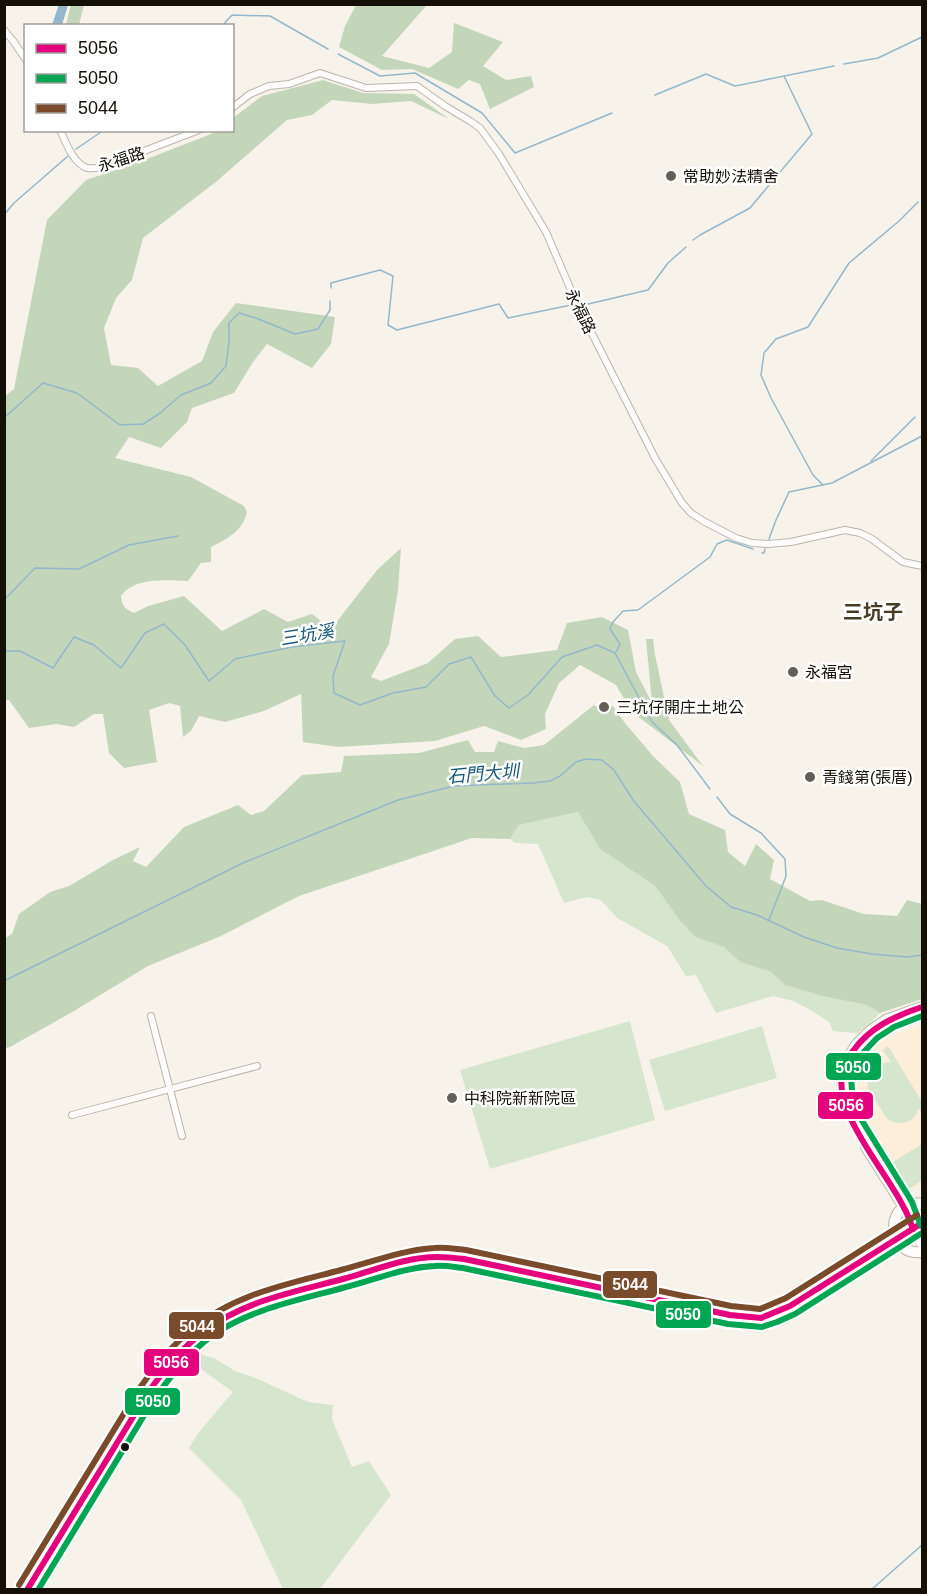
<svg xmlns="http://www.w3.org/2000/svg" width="927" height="1594" viewBox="0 0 927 1594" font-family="Helvetica,'Noto Sans TC',sans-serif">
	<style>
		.built { fill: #fceed8 }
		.green { fill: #d6e5cd }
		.forest { fill: #c4d6ba }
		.water { fill: #94b7cb }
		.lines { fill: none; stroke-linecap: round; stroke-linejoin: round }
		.stream { stroke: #94b7cb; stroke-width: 1.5 }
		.street-casing { stroke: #bab5ac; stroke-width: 8 }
		.secondary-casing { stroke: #bab5ac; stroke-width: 10 }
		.primary-casing { stroke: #bab5ac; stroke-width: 12 }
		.street { stroke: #fefdfc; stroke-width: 6 }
		.secondary { stroke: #fefdfc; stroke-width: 9 }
		.primary { stroke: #fefdfc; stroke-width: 10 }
		.bus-1-casing { stroke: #fff; stroke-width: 10 }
		.bus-2-casing { stroke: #fff; stroke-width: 10 }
		.bus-3-casing { stroke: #fff; stroke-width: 10 }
		.bus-1 { stroke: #e5007d; stroke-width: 6 }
		.bus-2 { stroke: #00a651; stroke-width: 6 }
		.bus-3 { stroke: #7a4b2a; stroke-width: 6 }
		.poi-dot { fill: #645f56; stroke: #fff; stroke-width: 2 }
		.bus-dot { fill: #151007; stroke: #fff; stroke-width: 2 }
		.labels { text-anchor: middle; stroke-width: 5; stroke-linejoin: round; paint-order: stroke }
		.street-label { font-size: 16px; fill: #151007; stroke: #fff }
		.poi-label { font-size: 16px; fill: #151007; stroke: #fff; text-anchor: start }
		.water-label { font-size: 18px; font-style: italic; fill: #195879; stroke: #fff }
		.quarter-label { font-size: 20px; font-weight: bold; fill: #483b26; stroke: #fff }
		.line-badge { stroke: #fff; stroke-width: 2 }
		.badge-label { font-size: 16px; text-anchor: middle; font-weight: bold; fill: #fff }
	</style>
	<rect width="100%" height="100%" fill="#f8f3ea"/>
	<polygon class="built" points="922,1024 922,1184 908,1194 859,1116 854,1099 852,1074 871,1044"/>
	<g class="green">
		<polygon points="578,812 600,849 655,886 680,921 695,937 724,947 740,962 771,972 786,985 822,996 867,1005 880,1013 867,1026 857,1033 833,1031 829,1022 807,1008 793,1001 773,996 716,1013 696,975 686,976 667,946 617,918 601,900 587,897 564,903 538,844 515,843 510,839 519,825"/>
		<polygon points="630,1021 655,1120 490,1169 460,1070"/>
		<polygon points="762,1026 777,1078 665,1111 649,1060"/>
		<path d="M 888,1046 L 922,1102 L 922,1114 L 919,1108 C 915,1121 901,1128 888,1119 C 884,1116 881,1108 877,1103 C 874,1098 870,1093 868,1087 C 865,1071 877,1062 891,1062 L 883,1050 Z"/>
		<polygon points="922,1144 922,1180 909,1189 893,1162"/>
		<polygon points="197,1350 203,1355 214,1358 235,1371 258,1379 308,1402 333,1405 332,1419 352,1467 369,1461 391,1495 320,1589 283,1589 241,1500 189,1448 199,1432 233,1392 187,1359"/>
	</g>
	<g class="forest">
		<polygon points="71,4 84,5 79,25 66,25"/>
		<polygon points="356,5 427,5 382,56 429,68 452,52 454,23 503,42 483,66 506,80 531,76 534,87 490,109 480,84 469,80 458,89 412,69 382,70 339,47 345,26"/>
		<path d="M 323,80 L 363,93 L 414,94 L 449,119 L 411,101 L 372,104 L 332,100 L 312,115 L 287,120 L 217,181 L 143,238 L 132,280 L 116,298 L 104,328 L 111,365 L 138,368 L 158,386 L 202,361 L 213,332 L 236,303 L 335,317 L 331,344 L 312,368 L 267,344 L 253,362 L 234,393 L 192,408 L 187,422 L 161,448 L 129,437 L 115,458 L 191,477 L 244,506 L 247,512 C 243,531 227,539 211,547 L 211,562 L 201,563 L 188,581 C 167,580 134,577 121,596 C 122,606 125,609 134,613 L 148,606 L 184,596 L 222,631 L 264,609 L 288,622 L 312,614 L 331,629 L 377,570 L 401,548 L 398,590 L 389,644 L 371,677 L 381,681 L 428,663 L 455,639 L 478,636 L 501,657 L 557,650 L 567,623 L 602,617 L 628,630 L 636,672 L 652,703 L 646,639 L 653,639 L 655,655 L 669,720 L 703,766 L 632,712 L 616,685 L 580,665 L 559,683 L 545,714 L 546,729 L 521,740 L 484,726 L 435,741 L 338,747 L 303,742 L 301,694 L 264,711 L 225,722 L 199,716 L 191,731 L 183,737 L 180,706 L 169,703 L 149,710 L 157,762 L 124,768 L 109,753 L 103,714 L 94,714 L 74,727 L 56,724 L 29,728 L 9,700 L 5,700 L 5,396 L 14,389 L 47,220 L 86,180 L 139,162 L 211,134 L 216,131 L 232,130 L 233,118 L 262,96 Z"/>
		<polygon points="594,705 602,711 613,706 625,723 653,756 680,782 689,814 725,830 728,852 745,866 756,844 774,860 770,879 810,901 822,900 864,914 897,916 907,900 922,904 922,999 880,1013 867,1005 822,996 785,985 771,972 740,962 724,947 695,937 680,921 655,886 600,849 578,812 519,825 510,839 472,838 299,896 221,936 148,966 74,1011 10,1047 5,1048 5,938 12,934 19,914 50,892 69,886 113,860 140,847 133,861 146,867 184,827 238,805 251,815 264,811 302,775 341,772 344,756 419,753 468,740 475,752 494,752 498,741 524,748 544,745"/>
	</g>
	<polygon class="water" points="59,4 68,5 62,25 52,25"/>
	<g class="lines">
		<g class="stream">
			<polyline points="222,26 232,15 270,16 328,49"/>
			<polyline points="338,54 380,76 415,73 482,113 515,153 612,113"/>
			<polyline points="844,64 878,58 922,37"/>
			<polyline points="655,95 706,74 735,86 834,66"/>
			<polyline points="76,149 104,130"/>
			<polyline points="4,215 14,203 68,156"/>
			<polyline points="693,240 700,235 750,208 812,134 784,76"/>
			<polyline points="331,288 331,283 380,270 393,276 388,325 397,330 499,304 508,318 571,305"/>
			<polyline points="580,301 584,305 648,290 668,263 686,247"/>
			<polyline points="4,418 43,383 77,393 120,425 143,424 159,414 181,395 211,383 226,366 229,342 229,323 239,313 256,318 295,334 318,329 330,310 330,301"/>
			<polyline points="871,461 915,417"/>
			<polyline points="823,485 813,475 771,398 761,375 764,353 776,339 808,327 849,263 899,221 918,202"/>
			<polyline points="769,539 776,520 789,492 832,483 922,436"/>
			<polyline points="762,553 764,553 765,549"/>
			<polyline points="4,600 35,568 79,569 129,545 178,536"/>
			<polyline points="4,651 20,651 53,668 74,637 94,645 121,668 145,633 164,624 185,645 209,681 235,659 292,647 345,641 333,676 334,693 360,705 393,693 426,687 449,664 471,657 495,696 509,708 528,695 562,657 597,645 615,653 652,722 677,745 710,789"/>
			<polyline points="616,652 620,644 610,629 613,622 623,611 638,610 710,557 717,544 727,540 753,549"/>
			<polyline points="717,797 730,814 761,833 785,859 786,876 769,920"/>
			<polyline points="4,981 243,863 398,800 454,786 533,783 550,781 560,776 576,762 586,759 602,760 614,770 633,800 706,886 731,907 757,915 804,937 837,948 872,954 907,957 922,955"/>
			<polyline points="871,1590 922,1545"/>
		</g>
		<defs>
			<g id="street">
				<polyline points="4,30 14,42 26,60"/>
				<polyline points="232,108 250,94 269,86 289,84 320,73 366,88 417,86 445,106 470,121 480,128 499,154 546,232 577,304 655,458 682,503 691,513 705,522 736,538 752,543 768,544 791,542 845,530 860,533 872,539 903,562 922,566"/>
				<path d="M 60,130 C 66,143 73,163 87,168 C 92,169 97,168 102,167 L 199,130"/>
				<polyline points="151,1016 182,1136"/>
				<polyline points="72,1115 257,1066"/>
			</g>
			<polyline id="secondary" points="913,1229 922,1245"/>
			<g id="primary">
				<polyline points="842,1083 842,1068 856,1045 870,1031 886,1020 922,1007"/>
				<polyline points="866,1147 904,1207 913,1229"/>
				<path d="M 922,1204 C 887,1196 882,1256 922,1252"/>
				<path d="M 27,1590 L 147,1394 C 167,1366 187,1340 217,1322 C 255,1298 300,1290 343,1279 C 372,1271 402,1260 432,1257 C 442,1256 454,1258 464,1259 L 730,1315 L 761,1318 L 773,1314 L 790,1306 L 835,1279 L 920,1224 L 908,1199 L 856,1118 L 848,1101 L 847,1074 L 872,1038 L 891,1027 L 922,1015"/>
			</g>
		</defs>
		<use href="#street" class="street-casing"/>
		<use href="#secondary" class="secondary-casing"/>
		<use href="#primary" class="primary-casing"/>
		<use href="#street" class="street"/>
		<use href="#secondary" class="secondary"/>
		<use href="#primary" class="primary"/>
		<defs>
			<g id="bus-1">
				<path d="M 913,1229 C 910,1222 908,1214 904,1208 C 885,1169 834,1115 842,1071 C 843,1063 849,1057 853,1051 C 870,1027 895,1016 922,1007"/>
				<path d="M 27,1590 L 147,1394 C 164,1370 182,1347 206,1330 C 246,1300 295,1292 343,1279 C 373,1271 405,1257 437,1257 C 446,1257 455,1258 464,1259 L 730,1315 L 761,1318 L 790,1306 L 922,1223"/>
			</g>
			<g id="bus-2">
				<polyline points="921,1226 912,1202 856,1111 852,1091 851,1076 852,1069 863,1053 877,1038 894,1027 922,1016"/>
				<path d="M 38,1590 L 154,1399 C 171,1376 189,1352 213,1335 C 253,1308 300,1300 346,1287 C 375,1280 405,1267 435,1266 C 444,1265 454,1267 463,1268 L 728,1324 L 762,1327 L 777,1322 L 795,1314 L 922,1233"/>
			</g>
			<path id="bus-3" d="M 19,1585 L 139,1389 C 154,1368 170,1347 190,1331 C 233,1294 288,1284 341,1270 C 372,1262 402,1250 434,1248 C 445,1247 455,1249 466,1250 L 731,1306 L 760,1309 L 786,1298 L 917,1215"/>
		</defs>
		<use href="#bus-1" class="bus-1-casing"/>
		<use href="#bus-2" class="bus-2-casing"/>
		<use href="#bus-3" class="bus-3-casing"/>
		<use href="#bus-1" class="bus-1"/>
		<use href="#bus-2" class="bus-2"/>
		<use href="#bus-3" class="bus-3"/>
	</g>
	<g class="poi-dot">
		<circle cx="671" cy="176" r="6"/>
		<circle cx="793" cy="672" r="6"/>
		<circle cx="604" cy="707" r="6"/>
		<circle cx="810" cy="777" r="6"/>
		<circle cx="452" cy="1098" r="6"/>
	</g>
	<circle class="bus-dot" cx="125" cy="1447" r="5"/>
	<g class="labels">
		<g class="street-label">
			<text transform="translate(121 159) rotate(-18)" y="6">永福路</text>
			<text transform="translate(581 311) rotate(64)" y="6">永福路</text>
		</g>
		<g class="poi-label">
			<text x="683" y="182">常助妙法精舍</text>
			<text x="805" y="678">永福宮</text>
			<text x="616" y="713">三坑仔開庄土地公</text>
			<text x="822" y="783">青錢第(張厝)</text>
			<text x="464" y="1104">中科院新新院區</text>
		</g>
		<g class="water-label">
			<text transform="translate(307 635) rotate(-9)" y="6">三坑溪</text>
			<text transform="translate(483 774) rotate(-5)" y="6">石門大圳</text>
		</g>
		<g class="quarter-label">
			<text x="873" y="619">三坑子</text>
		</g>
	</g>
	<g class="line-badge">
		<rect x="825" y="1052" width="57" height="29" rx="6" fill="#00a651"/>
		<rect x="817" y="1091" width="57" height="29" rx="6" fill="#e5007d"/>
		<rect x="602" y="1270" width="56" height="29" rx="6" fill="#7a4b2a"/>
		<rect x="655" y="1300" width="57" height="29" rx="6" fill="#00a651"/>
		<rect x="168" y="1311" width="57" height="29" rx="6" fill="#7a4b2a"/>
		<rect x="143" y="1348" width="57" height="29" rx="6" fill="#e5007d"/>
		<rect x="124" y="1387" width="57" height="29" rx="6" fill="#00a651"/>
	</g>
	<g class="badge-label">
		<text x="853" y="1073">5050</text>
		<text x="846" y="1111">5056</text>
		<text x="630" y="1290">5044</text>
		<text x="683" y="1320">5050</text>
		<text x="197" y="1332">5044</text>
		<text x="171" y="1368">5056</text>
		<text x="153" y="1407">5050</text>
	</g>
	<rect width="927" height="1594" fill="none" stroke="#151007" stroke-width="12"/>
	<rect x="24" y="24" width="210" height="108" fill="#ffffff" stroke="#a19f9c" stroke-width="1.5"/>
	<rect x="36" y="44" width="30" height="9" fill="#e5007d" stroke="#a19f9c" stroke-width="1.5"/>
	<text x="78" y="54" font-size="18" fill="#151007">5056</text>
	<rect x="36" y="74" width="30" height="9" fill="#00a651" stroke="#a19f9c" stroke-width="1.5"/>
	<text x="78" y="84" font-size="18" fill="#151007">5050</text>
	<rect x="36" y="104" width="30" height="9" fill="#7a4b2a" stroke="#a19f9c" stroke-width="1.5"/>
	<text x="78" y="114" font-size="18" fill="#151007">5044</text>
</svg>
